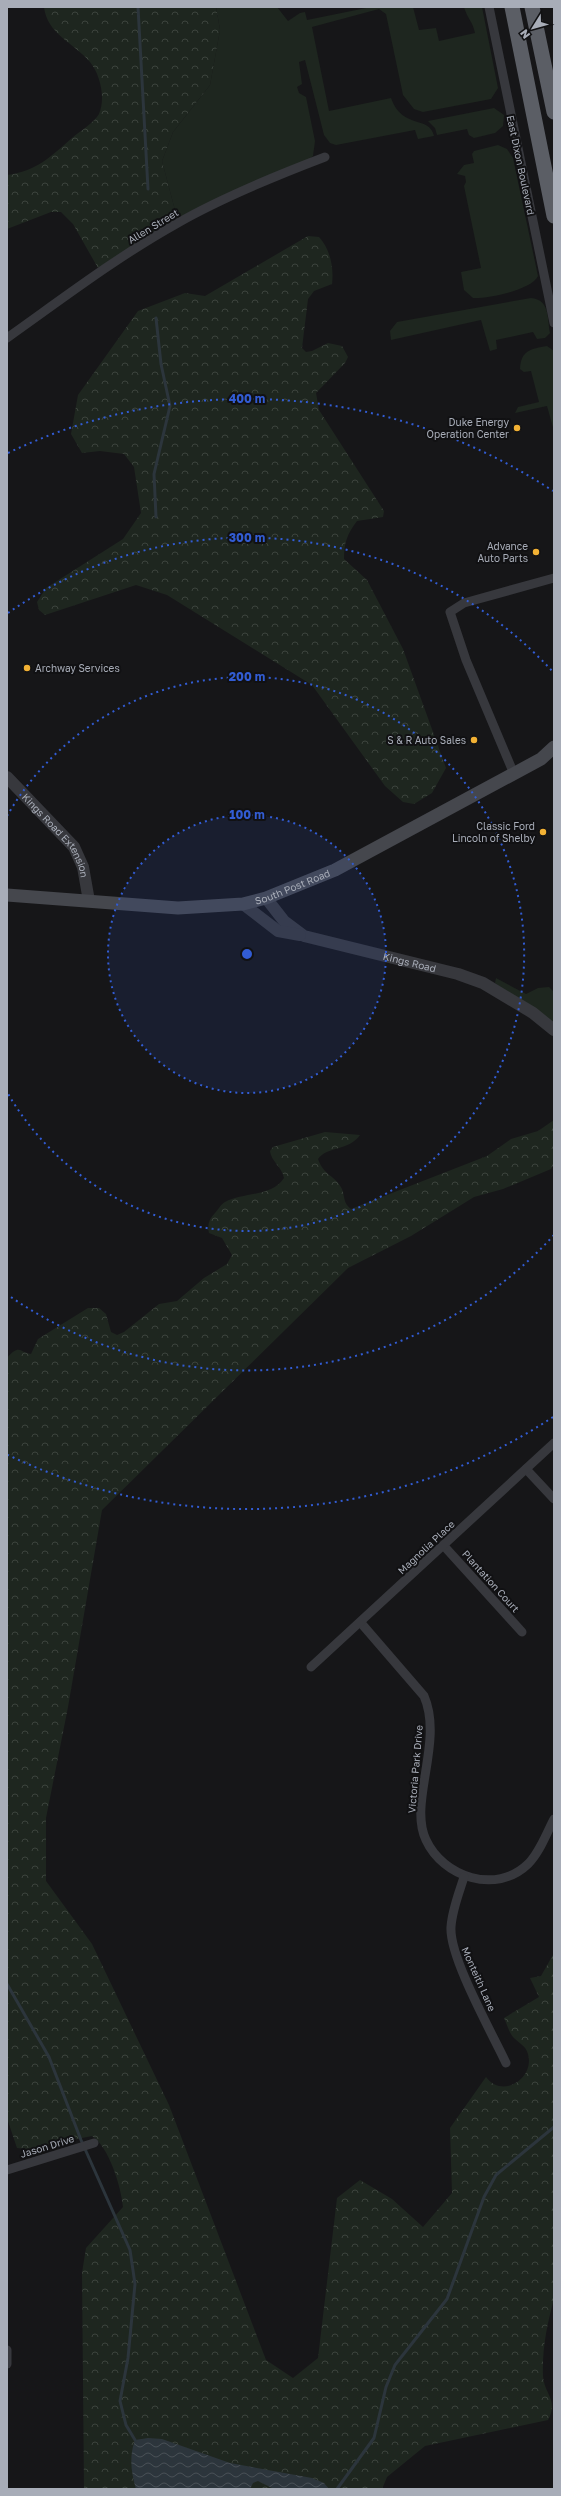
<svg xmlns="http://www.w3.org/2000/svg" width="561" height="2496" viewBox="0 0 561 2496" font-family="'Golos Text',sans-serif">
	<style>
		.green { fill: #1e261f }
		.forest { fill: url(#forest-crowns) }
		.water { fill: url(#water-waves) }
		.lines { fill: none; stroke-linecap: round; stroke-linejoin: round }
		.stream { stroke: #2c353c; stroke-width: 3 }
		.minor { stroke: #37383d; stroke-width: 9 }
		.tertiary { stroke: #37383d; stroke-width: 12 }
		.secondary { stroke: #45474d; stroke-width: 13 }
		.trunk { stroke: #5b5e65; stroke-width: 15 }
		.ring { fill: none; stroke: #325cd3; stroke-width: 2; stroke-dasharray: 2 4 }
		.poi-dot { fill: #f2b134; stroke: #111113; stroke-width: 1.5 }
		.labels { text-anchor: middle; stroke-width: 4; stroke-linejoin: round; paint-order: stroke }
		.street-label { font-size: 10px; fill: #a8adb8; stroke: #111113 }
		.poi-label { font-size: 10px; fill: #a8adb8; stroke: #111113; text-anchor: end }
		.centre { fill: #325cd3; stroke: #111113; stroke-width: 2 }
		.ring-label { font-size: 12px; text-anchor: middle; font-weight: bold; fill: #325cd3; stroke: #111113; stroke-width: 4; stroke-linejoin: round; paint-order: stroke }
	</style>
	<defs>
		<pattern id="forest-crowns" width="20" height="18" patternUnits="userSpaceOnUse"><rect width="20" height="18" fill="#1e261f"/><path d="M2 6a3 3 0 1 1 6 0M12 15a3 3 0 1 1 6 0" fill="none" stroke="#3c433d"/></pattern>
		<pattern id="water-waves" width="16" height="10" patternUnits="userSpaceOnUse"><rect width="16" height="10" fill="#2c353c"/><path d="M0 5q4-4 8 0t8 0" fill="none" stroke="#485056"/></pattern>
	</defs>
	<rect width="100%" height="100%" fill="#161618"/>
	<g class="green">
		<path d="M 216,7 L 277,7 L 288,21 L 300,13 L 305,12 L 307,20 L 371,7 L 413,7 L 419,30 L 436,28 L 439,41 L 475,33 C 473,22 467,18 464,7 L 482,7 L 498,88 L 491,99 L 423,112 L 414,109 L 403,95 L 386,14 L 379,9 L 312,27 L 329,111 L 391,98 C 402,130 430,115 434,136 L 418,139 L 415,130 L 336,145 L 330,143 L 324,135 L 305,60 L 299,62 L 302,84 L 297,87 L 299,93 L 306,97 L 315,141 L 313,156 L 307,161 L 177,218 L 162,161 L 173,132 L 210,85 L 220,30 Z"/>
		<polygon points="494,108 504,115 503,126 495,133 474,138 469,135 467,129 437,135 435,128 428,121"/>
		<path d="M 498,145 L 507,149 L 513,158 L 538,276 C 532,290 487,299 473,298 L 464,290 L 461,272 L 481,268 L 464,186 L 466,182 L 465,176 L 457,174 L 464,165 L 474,163 L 472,154 L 474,151 Z"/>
		<path d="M 531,298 C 550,300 547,317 550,333 L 545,338 L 537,339 L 533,332 L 496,340 L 497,349 L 490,351 L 481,320 L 391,340 L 390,331 L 397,322 Z"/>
		<path d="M 547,346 L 554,351 L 554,431 L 547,406 L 515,413 L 518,407 L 539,402 L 531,371 L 524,372 L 520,369 C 521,350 531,349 547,346 Z"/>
		<polygon points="496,978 526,994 538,988 549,987 554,992 554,1025 495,983"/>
	</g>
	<g class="forest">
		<path d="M 44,7 L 216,7 L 220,30 L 210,85 L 173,132 L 162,161 L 177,218 L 98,268 L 73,224 L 61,212 L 51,212 L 7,229 L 7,175 C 37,171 50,157 72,138 C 79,132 95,122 99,114 C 106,98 100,74 90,62 C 74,43 47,34 44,7 Z"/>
		<path d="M 308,236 L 319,237 C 330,249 334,267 332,284 L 314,291 L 308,299 L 302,348 L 306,352 L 312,351 L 328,343 L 342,346 L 348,357 L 345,363 L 316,393 L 319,410 L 384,511 L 383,517 L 357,521 C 347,534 344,543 344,559 L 367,580 L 403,649 L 446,768 L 432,793 L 414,804 L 403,802 L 385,786 L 312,685 L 167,595 L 136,585 L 45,615 L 39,610 L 37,602 L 46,588 L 123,539 L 141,513 L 134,467 L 124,454 L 100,451 L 82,453 L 71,434 L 78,395 L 138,311 L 185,293 L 205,296 Z"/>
		<path d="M 554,1120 L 554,1164 L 551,1169 L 503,1189 L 474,1197 L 411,1236 L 348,1268 L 102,1510 L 68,1707 L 46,1818 L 46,1881 L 92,1944 L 169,2105 L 266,2360 L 293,2378 L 318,2358 L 337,2198 L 360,2180 L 392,2199 L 423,2227 L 452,2193 L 450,2128 L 486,2077 C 502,2099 535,2079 528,2054 C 526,2046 519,2043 514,2038 C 509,2033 507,2024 504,2018 L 539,1997 L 530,1978 L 541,1976 L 554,1953 L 554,2299 C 547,2324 542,2349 543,2376 C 544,2394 559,2400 548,2420 L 425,2446 L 387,2477 L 382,2489 L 84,2489 L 82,2273 L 86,2248 L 123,2207 C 121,2186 109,2147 92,2136 L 27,2149 L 17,2148 L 7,2118 L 7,1358 C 20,1343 20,1353 31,1354 L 38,1339 L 88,1308 L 99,1308 L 106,1314 L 111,1332 L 117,1335 L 124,1332 L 159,1304 L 177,1301 L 204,1278 L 227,1264 L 232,1255 L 222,1238 L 209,1233 C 207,1225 209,1219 215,1213 C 218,1210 221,1204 225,1202 C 243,1192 272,1197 284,1178 C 282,1167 271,1161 270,1151 L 273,1147 L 325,1132 L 360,1135 C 349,1151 327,1146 318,1159 C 323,1175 336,1176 342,1189 C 345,1197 343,1203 351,1209 L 487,1156 L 511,1139 L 538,1131 Z"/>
	</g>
	<path class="water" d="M 148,2438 L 162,2439 L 230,2463 L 312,2478 L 324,2483 L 329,2489 L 274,2489 L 258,2481 L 253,2483 L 250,2489 L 136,2489 C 131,2472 129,2456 135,2440 Z"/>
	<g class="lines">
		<g class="stream">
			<polyline points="138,7 148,189"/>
			<polyline points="156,318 161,364 170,406 154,474 156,517"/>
			<polyline points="7,1984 49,2057 81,2140 130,2250 135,2284 128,2358 120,2401 126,2425 135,2440"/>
			<polyline points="337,2489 374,2438 386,2387 395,2365 447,2299 484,2197 496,2175 554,2127"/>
		</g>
		<g class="minor">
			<polyline points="489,7 554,323"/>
			<path d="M 7,338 C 62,299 117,257 176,224 C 223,197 275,176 325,157"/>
			<polyline points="514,774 466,660 450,612 464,603 554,578"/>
			<polyline points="526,1469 554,1499"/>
			<polyline points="444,1546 522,1632"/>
			<path d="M 361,1623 L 424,1696 C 444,1742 408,1803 426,1840 C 443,1877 496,1895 528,1864 C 540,1852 546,1834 554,1819"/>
			<polyline points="311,1667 554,1443"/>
			<path d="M 464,1877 C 459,1893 452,1910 451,1927 C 449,1957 492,2033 506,2063"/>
			<polyline points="7,2170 94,2143"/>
			<polyline points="7,2350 7,2364"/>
		</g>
		<g class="tertiary">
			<path id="s1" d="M 7,777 L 74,847 L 83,867 L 89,901"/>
			<path id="s2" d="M 266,898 L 284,921 L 304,936 L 458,974 L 483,983 L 533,1013 L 554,1030"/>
			<polyline points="243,904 278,931 300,935"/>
		</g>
		<path class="secondary" id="s3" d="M 7,895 L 178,908 L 243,904 L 266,898 L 335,870 L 541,759 L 554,747"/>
		<g class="trunk">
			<polyline points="512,7 554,216"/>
			<polyline points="532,7 554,112"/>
		</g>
	</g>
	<circle cx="247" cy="954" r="139" fill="#325cd3" fill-opacity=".12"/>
	<g class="ring">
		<circle cx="247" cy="954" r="139"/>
		<path d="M7 816A277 277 0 1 1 7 1092"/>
		<path d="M554 1235A416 416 0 0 1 8 1295M8 613A416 416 0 0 1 554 673"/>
		<path d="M553 1417A555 555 0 0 1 8 1455M8 453A555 555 0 0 1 553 491"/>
	</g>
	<g class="poi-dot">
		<circle cx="517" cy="428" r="4"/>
		<circle cx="536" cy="552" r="4"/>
		<circle cx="27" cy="668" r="4"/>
		<circle cx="474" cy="740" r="4"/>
		<circle cx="543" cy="832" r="4"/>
	</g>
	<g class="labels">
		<g class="street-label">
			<text transform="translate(521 165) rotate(78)" y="4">East Dixon Boulevard</text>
			<text transform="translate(153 226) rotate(-31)" y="4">Allen Street</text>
			<text dy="4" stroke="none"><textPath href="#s1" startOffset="77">Kings Road Extension</textPath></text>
			<text dy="4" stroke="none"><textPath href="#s3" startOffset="289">South Post Road</textPath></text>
			<text dy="4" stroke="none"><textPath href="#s2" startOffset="163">Kings Road</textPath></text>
			<text transform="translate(426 1547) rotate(-43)" y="4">Magnolia Place</text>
			<text transform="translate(491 1581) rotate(48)" y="4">Plantation Court</text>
			<text transform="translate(415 1769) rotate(-85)" y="4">Victoria Park Drive</text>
			<text transform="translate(479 1979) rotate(66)" y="4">Monteith Lane</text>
			<text transform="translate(47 2146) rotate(-17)" y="4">Jason Drive</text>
		</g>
		<g class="poi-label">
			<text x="509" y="426">Duke Energy<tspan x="509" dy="12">Operation Center</tspan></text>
			<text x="528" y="550">Advance<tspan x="528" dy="12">Auto Parts</tspan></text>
			<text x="35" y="672" text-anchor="start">Archway Services</text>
			<text x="466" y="744">S &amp; R Auto Sales</text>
			<text x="535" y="830">Classic Ford<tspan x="535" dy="12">Lincoln of Shelby</tspan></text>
		</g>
	</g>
	<circle cx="247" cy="954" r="6" class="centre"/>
	<g class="ring-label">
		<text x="247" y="403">400 m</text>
		<text x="247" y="542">300 m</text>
		<text x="247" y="681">200 m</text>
		<text x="247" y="819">100 m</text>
	</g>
	<rect width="561" height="2496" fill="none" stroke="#a8adb8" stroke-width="16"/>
	<g transform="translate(533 28) rotate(233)" stroke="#111113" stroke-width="3" paint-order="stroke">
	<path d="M0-3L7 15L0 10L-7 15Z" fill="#a8adb8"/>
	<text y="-6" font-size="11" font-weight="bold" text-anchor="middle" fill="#a8adb8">N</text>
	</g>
</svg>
